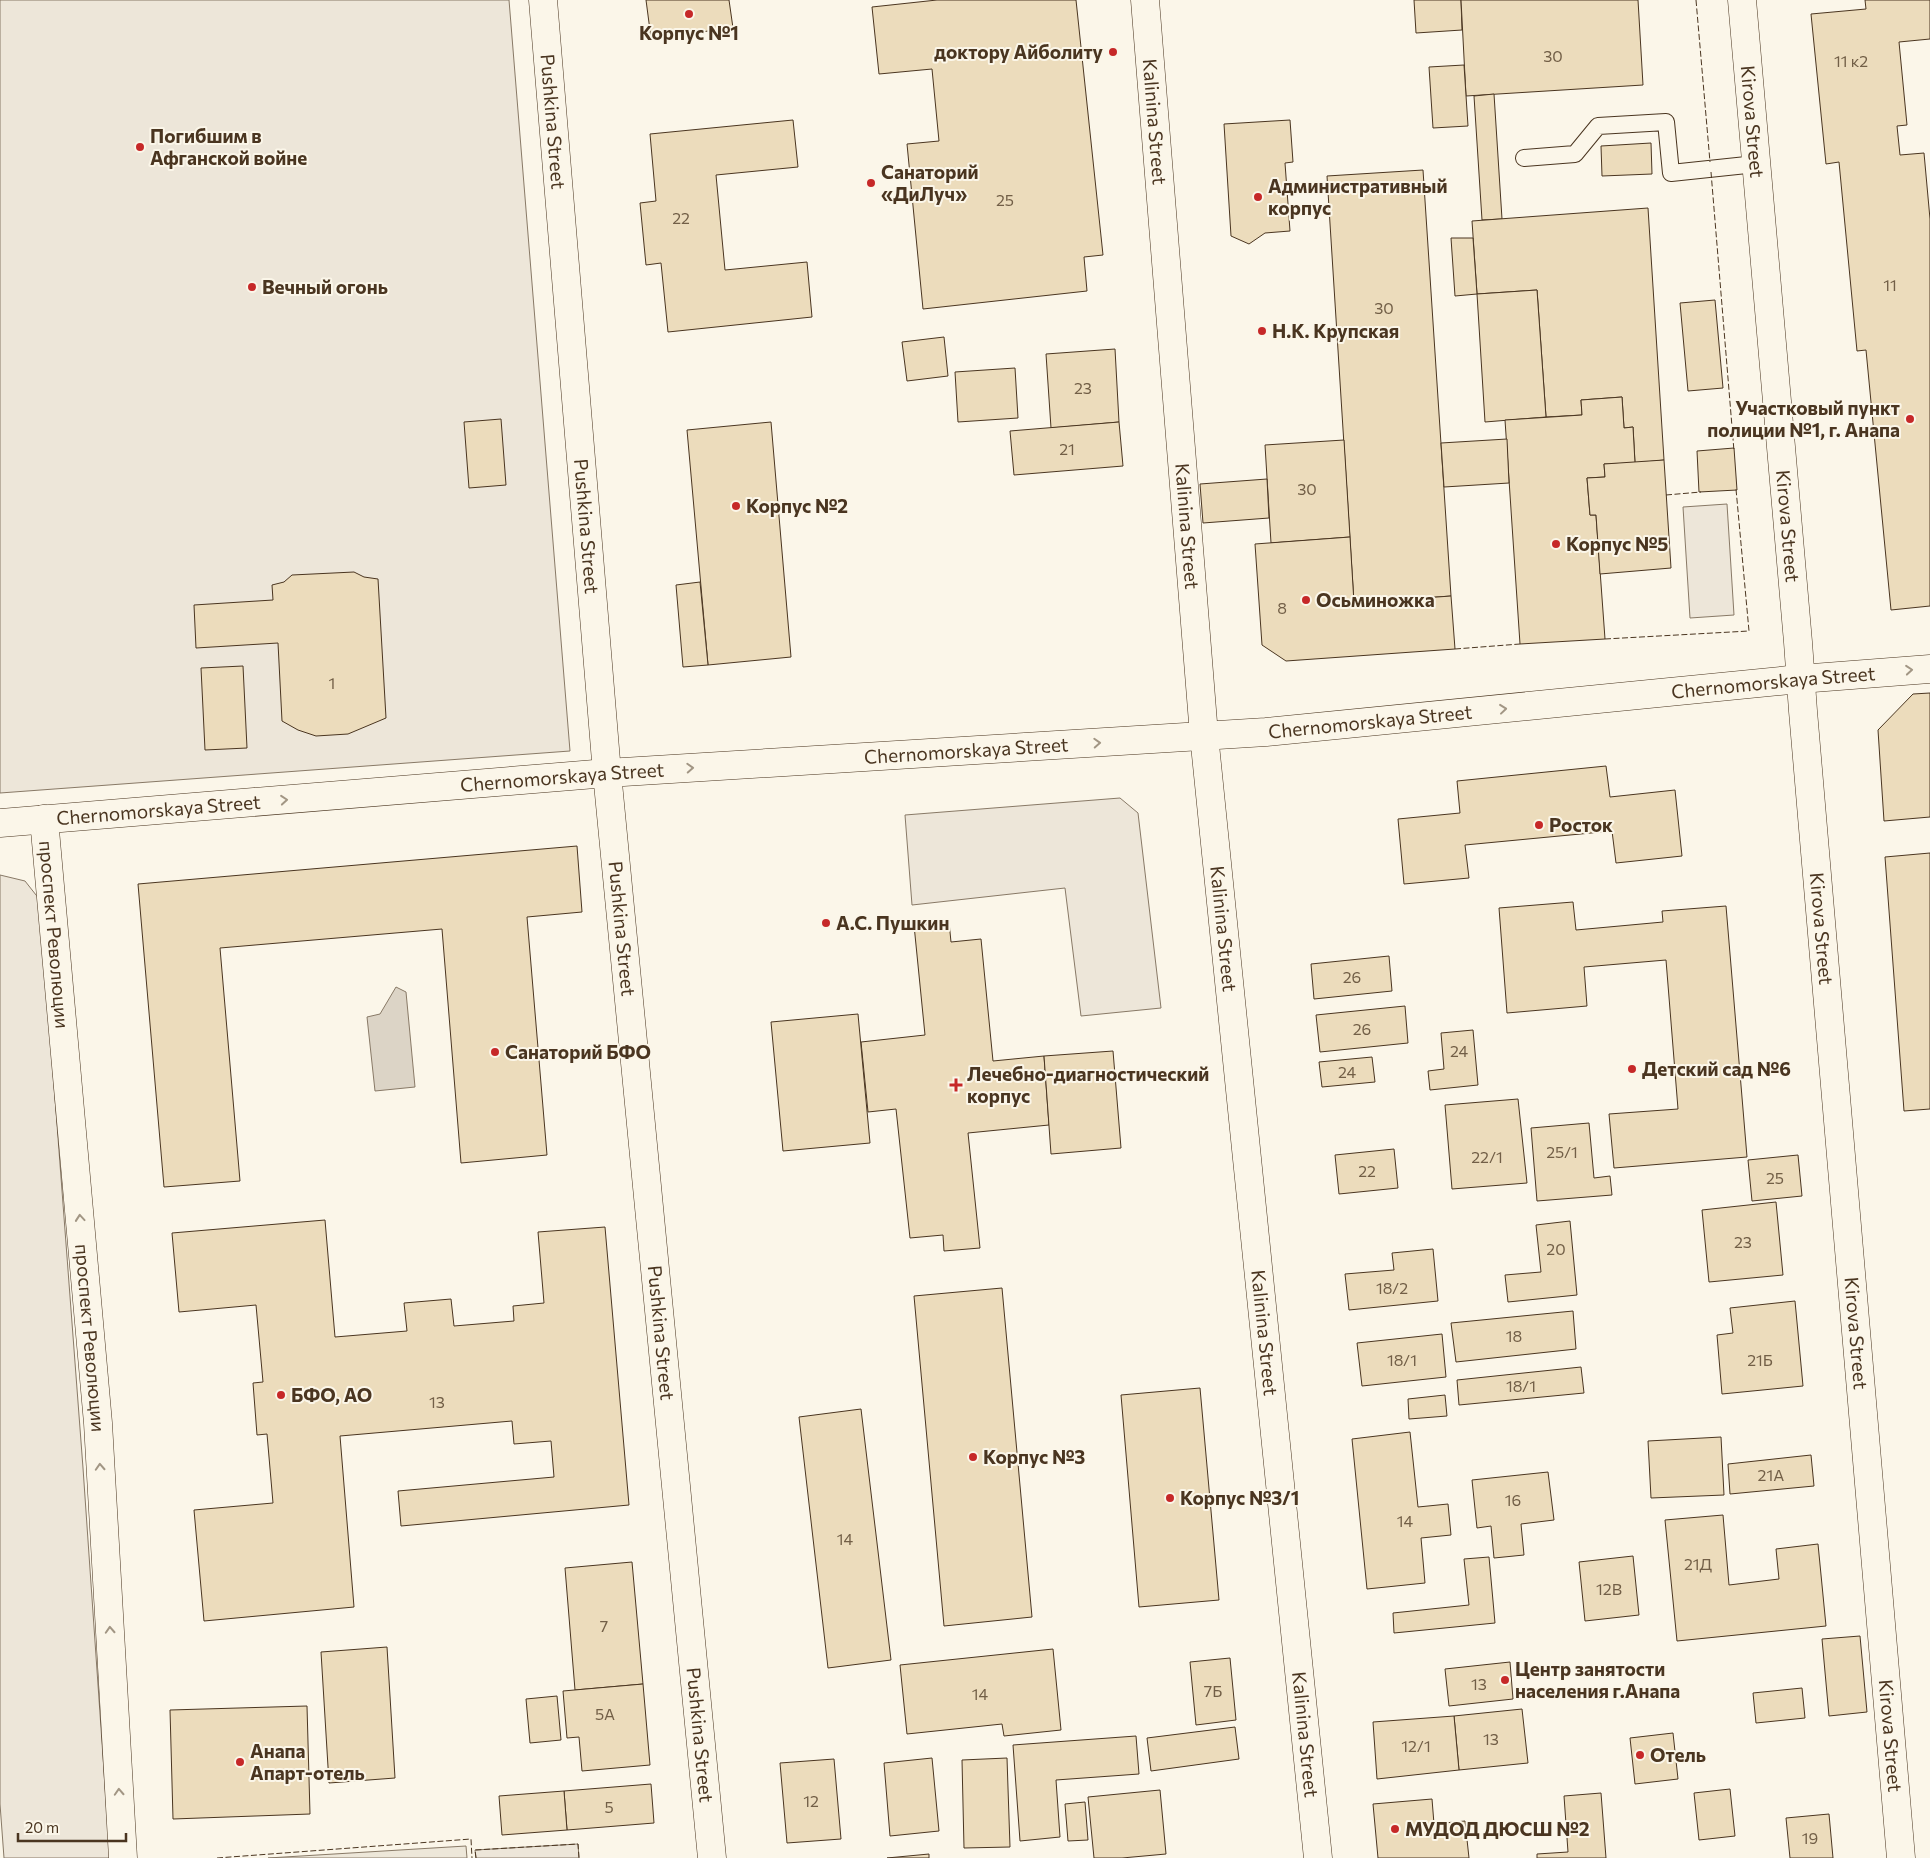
<svg xmlns="http://www.w3.org/2000/svg" width="1930" height="1858" viewBox="0 0 1930 1858" font-family="Commissioner,sans-serif">
	<style>
		.green { fill: #ede6d9; stroke: #887966 }
		.parking { fill: #ede7d9; stroke: #887966 }
		.water { fill: #dcd4c6; stroke: #887966 }
		.building { fill: #ecdcbc; stroke: #4a3520 }
		.lines { fill: none; stroke-linecap: round; stroke-linejoin: round }
		.service-casing { stroke: #4a3520; stroke-width: 18 }
		.minor-casing { stroke: #4a3520; stroke-width: 29 }
		.tertiary-casing { stroke: #4a3520; stroke-width: 29 }
		.service { stroke: #fbf6e9; stroke-width: 16 }
		.minor { stroke: #fbf6e9; stroke-width: 28 }
		.tertiary { stroke: #fbf6e9; stroke-width: 28 }
		.fence { stroke: #4a3520; stroke-width: 1; stroke-dasharray: 6 2.5; stroke-linecap: butt }
		.oneway { stroke: #a29684 }
		.poi-dot { fill: #c62828; stroke: #fbf6e9; stroke-width: 2 }
		.labels { text-anchor: middle; stroke-width: 4; stroke-linejoin: round; paint-order: stroke }
		.number-label { font-size: 16px; fill: #725f47 }
		.poi-label { font-size: 19px; font-weight: bold; fill: #4a3520; stroke: #fbf6e9; text-anchor: start }
		.street-label { font-size: 19px; fill: #4a3520; stroke: #fbf6e9 }
	</style>
	<rect width="100%" height="100%" fill="#fbf6e9"/>
	<g class="green">
		<polygon points="0,0 509,0 570,751 0,793"/>
		<polygon points="1727,504 1734,615 1690,618 1683,507"/>
		<polygon points="1120,798 1138,813 1161,1008 1081,1016 1065,888 912,905 905,815"/>
		<polygon points="0,875 25,881 40,900 83,1468 110,1858 4,1858 0,1804"/>
		<polygon points="578,1844 579,1858 476,1858 475,1850"/>
	</g>
	<polygon class="parking" points="466,1846 467,1858 268,1858"/>
	<polygon class="water" points="396,987 406,992 415,1087 375,1091 367,1017 380,1014"/>
	<g class="building">
		<polygon points="646,0 729,0 733,28 651,38"/>
		<polygon points="937,0 1076,0 1103,255 1084,257 1087,291 923,309 907,144 939,141 932,69 879,74 872,7"/>
		<polygon points="1414,0 1461,0 1462,30 1416,33"/>
		<polygon points="1461,0 1638,0 1643,85 1466,96"/>
		<polygon points="1865,0 1930,0 1930,39 1899,42 1907,125 1897,126 1900,155 1924,153 1930,219 1930,606 1891,610 1866,350 1857,351 1839,162 1826,164 1811,14 1866,9"/>
		<polygon points="1464,65 1468,126 1433,128 1429,67"/>
		<polygon points="1494,94 1502,219 1482,220 1474,96"/>
		<polygon points="793,120 798,167 716,175 725,270 807,262 812,317 668,332 661,263 646,265 640,203 656,201 650,134"/>
		<polygon points="1290,120 1293,162 1285,163 1290,231 1265,233 1249,244 1231,236 1224,124"/>
		<polygon points="1651,143 1652,174 1602,176 1601,146"/>
		<polygon points="1423,170 1451,596 1354,603 1327,176"/>
		<polygon points="1648,208 1664,460 1635,463 1633,427 1624,428 1622,397 1581,400 1582,415 1546,417 1537,290 1477,294 1472,221"/>
		<polygon points="1451,238 1473,238 1477,294 1455,296"/>
		<polygon points="1537,290 1546,417 1485,422 1477,294"/>
		<polygon points="1715,300 1723,388 1688,391 1680,303"/>
		<polygon points="944,337 948,376 907,381 902,342"/>
		<polygon points="1115,349 1119,422 1051,428 1046,354"/>
		<polygon points="1015,368 1018,418 958,422 955,372"/>
		<polygon points="1622,397 1624,428 1633,427 1635,463 1604,464 1605,477 1587,478 1590,515 1596,515 1605,639 1520,644 1505,420 1582,415 1581,400"/>
		<polygon points="501,419 506,485 469,488 464,422"/>
		<polygon points="771,422 791,657 708,665 687,430"/>
		<polygon points="1119,422 1123,466 1014,475 1010,431"/>
		<polygon points="1507,439 1509,483 1444,487 1441,443"/>
		<polygon points="1344,440 1350,537 1271,543 1265,445"/>
		<polygon points="1734,448 1737,490 1699,492 1697,451"/>
		<polygon points="1664,460 1671,568 1600,574 1596,515 1590,515 1587,478 1605,477 1604,464"/>
		<polygon points="1267,479 1269,518 1203,523 1200,484"/>
		<polygon points="1350,537 1354,603 1451,596 1455,649 1286,661 1262,645 1255,544"/>
		<polygon points="354,572 364,577 378,579 386,718 348,734 316,736 298,730 282,721 278,643 196,648 194,605 273,600 272,585 284,582 292,575"/>
		<polygon points="700,582 708,665 683,667 676,585"/>
		<polygon points="243,666 247,748 205,750 201,668"/>
		<polygon points="1930,693 1930,817 1884,821 1878,730 1913,694"/>
		<polygon points="1606,766 1610,797 1675,790 1682,856 1616,863 1612,831 1465,845 1469,878 1404,884 1398,819 1460,813 1457,781"/>
		<polygon points="577,846 582,912 527,917 547,1155 461,1163 442,929 220,948 240,1181 164,1187 138,884"/>
		<polygon points="1930,853 1930,1109 1904,1111 1885,857"/>
		<polygon points="1573,902 1576,930 1663,922 1662,911 1726,906 1747,1157 1614,1168 1609,1114 1678,1109 1666,960 1584,967 1587,1006 1507,1013 1499,908"/>
		<polygon points="949,922 951,942 981,939 993,1061 1044,1056 1049,1125 968,1133 980,1248 944,1251 943,1235 910,1238 896,1109 868,1112 861,1042 925,1035 914,925"/>
		<polygon points="1389,956 1392,991 1314,999 1311,964"/>
		<polygon points="1405,1006 1408,1043 1320,1052 1316,1015"/>
		<polygon points="858,1014 870,1143 783,1151 771,1022"/>
		<polygon points="1473,1030 1478,1085 1430,1090 1428,1071 1444,1069 1441,1033"/>
		<polygon points="1113,1051 1121,1148 1051,1154 1044,1056"/>
		<polygon points="1372,1057 1375,1082 1322,1087 1319,1062"/>
		<polygon points="1518,1099 1527,1183 1452,1189 1445,1105"/>
		<polygon points="1589,1123 1594,1178 1610,1176 1612,1195 1537,1201 1531,1128"/>
		<polygon points="1394,1149 1398,1188 1339,1194 1335,1155"/>
		<polygon points="1798,1155 1802,1196 1752,1201 1748,1160"/>
		<polygon points="1776,1202 1783,1275 1709,1282 1702,1210"/>
		<polygon points="325,1220 335,1337 407,1331 404,1303 451,1299 454,1326 514,1321 513,1306 544,1303 538,1232 605,1227 629,1505 401,1526 398,1491 554,1477 551,1441 514,1444 512,1421 340,1436 354,1607 204,1621 194,1510 273,1503 267,1434 257,1435 253,1383 263,1382 256,1305 179,1312 172,1233"/>
		<polygon points="1570,1221 1577,1295 1508,1302 1505,1275 1541,1272 1536,1225"/>
		<polygon points="1433,1249 1438,1301 1349,1310 1345,1274 1394,1270 1392,1253"/>
		<polygon points="1002,1288 1032,1617 944,1626 914,1296"/>
		<polygon points="1795,1301 1803,1386 1722,1394 1717,1335 1733,1333 1730,1308"/>
		<polygon points="1573,1311 1576,1349 1456,1362 1451,1323"/>
		<polygon points="1442,1334 1446,1377 1362,1386 1357,1343"/>
		<polygon points="1581,1367 1584,1393 1459,1405 1457,1380"/>
		<polygon points="1200,1388 1219,1600 1139,1607 1121,1395"/>
		<polygon points="1445,1395 1447,1416 1409,1419 1408,1399"/>
		<polygon points="861,1409 891,1660 828,1668 799,1417"/>
		<polygon points="1410,1432 1418,1507 1448,1504 1451,1535 1421,1538 1425,1583 1367,1589 1352,1439"/>
		<polygon points="1721,1437 1724,1495 1651,1498 1648,1441"/>
		<polygon points="1811,1455 1814,1486 1730,1494 1728,1464"/>
		<polygon points="1548,1472 1554,1520 1521,1524 1524,1555 1494,1558 1491,1526 1477,1528 1472,1480"/>
		<polygon points="1723,1515 1729,1585 1779,1579 1776,1549 1818,1544 1826,1626 1677,1641 1665,1520"/>
		<polygon points="1633,1556 1639,1615 1585,1621 1579,1562"/>
		<polygon points="1489,1557 1495,1623 1394,1633 1393,1613 1469,1605 1464,1559"/>
		<polygon points="632,1562 643,1684 575,1690 565,1568"/>
		<polygon points="1860,1636 1867,1712 1829,1716 1822,1639"/>
		<polygon points="387,1647 395,1778 329,1783 321,1652"/>
		<polygon points="1053,1649 1061,1730 1004,1736 1002,1724 907,1734 900,1665"/>
		<polygon points="1230,1658 1236,1720 1196,1725 1190,1662"/>
		<polygon points="1510,1662 1513,1699 1449,1706 1445,1669"/>
		<polygon points="643,1684 650,1765 582,1771 579,1737 567,1738 563,1691"/>
		<polygon points="1802,1688 1805,1718 1756,1723 1753,1693"/>
		<polygon points="557,1696 561,1740 530,1743 526,1699"/>
		<polygon points="307,1706 310,1814 173,1819 170,1710"/>
		<polygon points="1522,1709 1528,1763 1459,1770 1454,1716"/>
		<polygon points="1454,1716 1459,1770 1377,1779 1373,1722"/>
		<polygon points="1235,1727 1239,1759 1151,1771 1147,1738"/>
		<polygon points="1673,1733 1678,1779 1635,1784 1630,1738"/>
		<polygon points="1136,1736 1139,1774 1056,1780 1060,1837 1020,1841 1013,1745"/>
		<polygon points="932,1758 939,1831 890,1836 884,1763"/>
		<polygon points="1007,1758 1010,1847 964,1848 962,1760"/>
		<polygon points="834,1759 841,1839 787,1843 780,1763"/>
		<polygon points="651,1784 654,1823 567,1830 564,1791"/>
		<polygon points="1730,1789 1735,1836 1699,1840 1694,1793"/>
		<polygon points="1160,1790 1166,1854 1122,1858 1094,1858 1088,1797"/>
		<polygon points="564,1791 567,1830 502,1835 499,1796"/>
		<polygon points="1601,1793 1606,1858 1537,1858 1537,1854 1568,1852 1564,1796"/>
		<polygon points="1432,1799 1434,1824 1465,1821 1469,1858 1378,1858 1373,1804"/>
		<polygon points="1085,1802 1088,1840 1068,1841 1065,1804"/>
		<polygon points="1829,1814 1833,1858 1790,1858 1786,1818"/>
		<polygon points="929,1854 929,1858 887,1858"/>
	</g>
	<g class="lines">
		<defs>
			<polyline id="service" points="1524,158 1575,154 1598,126 1666,122 1671,173 1756,164"/>
			<g id="minor">
				<path id="s1" d="M 543,0 L 607,773 L 712,1858"/>
				<path id="s2" d="M 1145,0 L 1204,735 L 1318,1858"/>
				<path id="s3" d="M 1742,0 L 1798,642 L 1803,711 L 1901,1858"/>
			</g>
			<g id="tertiary">
				<path id="s4" d="M 44,819 L 98,1423 L 123,1858"/>
				<path id="s5" d="M 0,823 L 607,773 L 1266,732 L 1800,679 L 1930,669"/>
			</g>
		</defs>
		<use href="#service" class="service-casing"/>
		<use href="#minor" class="minor-casing"/>
		<use href="#tertiary" class="tertiary-casing"/>
		<use href="#service" class="service"/>
		<use href="#minor" class="minor"/>
		<use href="#tertiary" class="tertiary"/>
		<g class="fence">
			<polyline points="1696,0 1710,162"/>
			<polyline points="1711,172 1734,451"/>
			<polyline points="1666,495 1701,492"/>
			<polyline points="1605,639 1749,631 1736,489"/>
			<polyline points="1455,649 1520,644"/>
			<polyline points="217,1858 471,1839 472,1858"/>
			<polyline points="476,1858 475,1850 578,1844 579,1858"/>
		</g>
	</g>
	<defs><path id="oneway-chevron" d="M-2-3.5L2.5 0L-2 3.5" fill="none" stroke-width="1.6" stroke-linecap="round" stroke-linejoin="round" transform="scale(1.25)"/></defs>
	<g class="oneway">
		<use href="#oneway-chevron" transform="translate(1909 670) rotate(-5)"/>
		<use href="#oneway-chevron" transform="translate(1503 709) rotate(-6)"/>
		<use href="#oneway-chevron" transform="translate(1097 743) rotate(-3)"/>
		<use href="#oneway-chevron" transform="translate(690 768) rotate(-3)"/>
		<use href="#oneway-chevron" transform="translate(284 800) rotate(-5)"/>
		<use href="#oneway-chevron" transform="translate(80 1218) rotate(-95)"/>
		<use href="#oneway-chevron" transform="translate(100 1467) rotate(-93)"/>
		<use href="#oneway-chevron" transform="translate(110 1630) rotate(-93)"/>
		<use href="#oneway-chevron" transform="translate(119 1792) rotate(-93)"/>
	</g>
	<g class="poi-dot">
		<circle cx="689" cy="14" r="5"/>
		<circle cx="1113" cy="52" r="5"/>
		<circle cx="140" cy="147" r="5"/>
		<circle cx="871" cy="183" r="5"/>
		<circle cx="1258" cy="197" r="5"/>
		<circle cx="252" cy="287" r="5"/>
		<circle cx="1262" cy="331" r="5"/>
		<circle cx="1910" cy="419" r="5"/>
		<circle cx="736" cy="506" r="5"/>
		<circle cx="1556" cy="544" r="5"/>
		<circle cx="1306" cy="600" r="5"/>
		<circle cx="1539" cy="825" r="5"/>
		<circle cx="826" cy="923" r="5"/>
		<circle cx="495" cy="1052" r="5"/>
		<circle cx="1632" cy="1069" r="5"/>
		<path d="M953.5 1077.5h5v5h5v5h-5v5h-5v-5h-5v-5h5z"/>
		<circle cx="281" cy="1395" r="5"/>
		<circle cx="973" cy="1457" r="5"/>
		<circle cx="1170" cy="1498" r="5"/>
		<circle cx="1505" cy="1680" r="5"/>
		<circle cx="1640" cy="1755" r="5"/>
		<circle cx="240" cy="1762" r="5"/>
		<circle cx="1395" cy="1829" r="5"/>
	</g>
	<g class="labels">
		<g class="number-label">
			<text x="1553" y="62">30</text>
			<text x="1851" y="67">11 к2</text>
			<text x="1005" y="206">25</text>
			<text x="681" y="224">22</text>
			<text x="1890" y="291">11</text>
			<text x="1384" y="314">30</text>
			<text x="1083" y="394">23</text>
			<text x="1067" y="455">21</text>
			<text x="1307" y="495">30</text>
			<text x="1282" y="614">8</text>
			<text x="332" y="689">1</text>
			<text x="1352" y="983">26</text>
			<text x="1362" y="1035">26</text>
			<text x="1459" y="1057">24</text>
			<text x="1347" y="1078">24</text>
			<text x="1562" y="1158">25/1</text>
			<text x="1487" y="1163">22/1</text>
			<text x="1367" y="1177">22</text>
			<text x="1775" y="1184">25</text>
			<text x="1743" y="1248">23</text>
			<text x="1556" y="1255">20</text>
			<text x="1392" y="1294">18/2</text>
			<text x="1514" y="1342">18</text>
			<text x="1402" y="1366">18/1</text>
			<text x="1760" y="1366">21Б</text>
			<text x="1521" y="1392">18/1</text>
			<text x="437" y="1408">13</text>
			<text x="1771" y="1481">21А</text>
			<text x="1513" y="1506">16</text>
			<text x="1405" y="1527">14</text>
			<text x="845" y="1545">14</text>
			<text x="1698" y="1570">21Д</text>
			<text x="1609" y="1595">12В</text>
			<text x="604" y="1632">7</text>
			<text x="1479" y="1690">13</text>
			<text x="1213" y="1697">7Б</text>
			<text x="980" y="1700">14</text>
			<text x="605" y="1720">5А</text>
			<text x="1491" y="1745">13</text>
			<text x="1416" y="1752">12/1</text>
			<text x="811" y="1807">12</text>
			<text x="609" y="1813">5</text>
			<text x="1810" y="1844">19</text>
		</g>
		<g class="poi-label">
			<text x="689" y="40" text-anchor="middle">Корпус №1</text>
			<text x="1103" y="59" text-anchor="end">доктору Айболиту</text>
			<text x="150" y="143">Погибшим в<tspan x="150" dy="22">Афганской войне</tspan></text>
			<text x="881" y="179">Санаторий<tspan x="881" dy="22">«ДиЛуч»</tspan></text>
			<text x="1268" y="193">Административный<tspan x="1268" dy="22">корпус</tspan></text>
			<text x="262" y="294">Вечный огонь</text>
			<text x="1272" y="338">Н.К. Крупская</text>
			<text x="1900" y="415" text-anchor="end">Участковый пункт<tspan x="1900" dy="22">полиции №1, г. Анапа</tspan></text>
			<text x="746" y="513">Корпус №2</text>
			<text x="1566" y="551">Корпус №5</text>
			<text x="1316" y="607">Осьминожка</text>
			<text x="1549" y="832">Росток</text>
			<text x="836" y="930">А.С. Пушкин</text>
			<text x="505" y="1059">Санаторий БФО</text>
			<text x="1642" y="1076">Детский сад №6</text>
			<text x="967" y="1081">Лечебно-диагностический<tspan x="967" dy="22">корпус</tspan></text>
			<text x="291" y="1402">БФО, АО</text>
			<text x="983" y="1464">Корпус №3</text>
			<text x="1180" y="1505">Корпус №3/1</text>
			<text x="1515" y="1676">Центр занятости<tspan x="1515" dy="22">населения г.Анапа</tspan></text>
			<text x="250" y="1758">Анапа<tspan x="250" dy="22">Апарт-отель</tspan></text>
			<text x="1650" y="1762">Отель</text>
			<text x="1405" y="1836">МУДОД ДЮСШ №2</text>
		</g>
		<g class="street-label">
			<text dy="7" stroke="none"><textPath href="#s1" startOffset="122">Pushkina Street</textPath></text>
			<text dy="7" stroke="none"><textPath href="#s3" startOffset="122">Kirova Street</textPath></text>
			<text dy="7" stroke="none"><textPath href="#s2" startOffset="122">Kalinina Street</textPath></text>
			<text dy="7" stroke="none"><textPath href="#s3" startOffset="528">Kirova Street</textPath></text>
			<text dy="7" stroke="none"><textPath href="#s1" startOffset="528">Pushkina Street</textPath></text>
			<text dy="7" stroke="none"><textPath href="#s2" startOffset="528">Kalinina Street</textPath></text>
			<text dy="7" stroke="none"><textPath href="#s5" startOffset="1779">Chernomorskaya Street</textPath></text>
			<text dy="7" stroke="none"><textPath href="#s5" startOffset="1374">Chernomorskaya Street</textPath></text>
			<text dy="7" stroke="none"><textPath href="#s5" startOffset="969">Chernomorskaya Street</textPath></text>
			<text dy="7" stroke="none"><textPath href="#s5" startOffset="564">Chernomorskaya Street</textPath></text>
			<text dy="7" stroke="none"><textPath href="#s5" startOffset="159">Chernomorskaya Street</textPath></text>
			<text dy="7" stroke="none"><textPath href="#s3" startOffset="932">Kirova Street</textPath></text>
			<text dy="7" stroke="none"><textPath href="#s1" startOffset="932">Pushkina Street</textPath></text>
			<text dy="7" stroke="none"><textPath href="#s2" startOffset="932">Kalinina Street</textPath></text>
			<text dy="7" stroke="none"><textPath href="#s4" startOffset="116">проспект Революции</textPath></text>
			<text dy="7" stroke="none"><textPath href="#s3" startOffset="1338">Kirova Street</textPath></text>
			<text dy="7" stroke="none"><textPath href="#s1" startOffset="1338">Pushkina Street</textPath></text>
			<text dy="7" stroke="none"><textPath href="#s2" startOffset="1338">Kalinina Street</textPath></text>
			<text dy="7" stroke="none"><textPath href="#s4" startOffset="521">проспект Революции</textPath></text>
			<text dy="7" stroke="none"><textPath href="#s1" startOffset="1742">Pushkina Street</textPath></text>
			<text dy="7" stroke="none"><textPath href="#s2" startOffset="1742">Kalinina Street</textPath></text>
			<text dy="7" stroke="none"><textPath href="#s3" startOffset="1742">Kirova Street</textPath></text>
		</g>
	</g>
	<path d="M18 1833v8h108v-8" fill="none" stroke="#4a3520" stroke-width="2.5"/>
	<text x="25" y="1833" font-size="15" fill="#4a3520" stroke="#fbf6e9" stroke-width="4" paint-order="stroke">20 m</text>
</svg>
